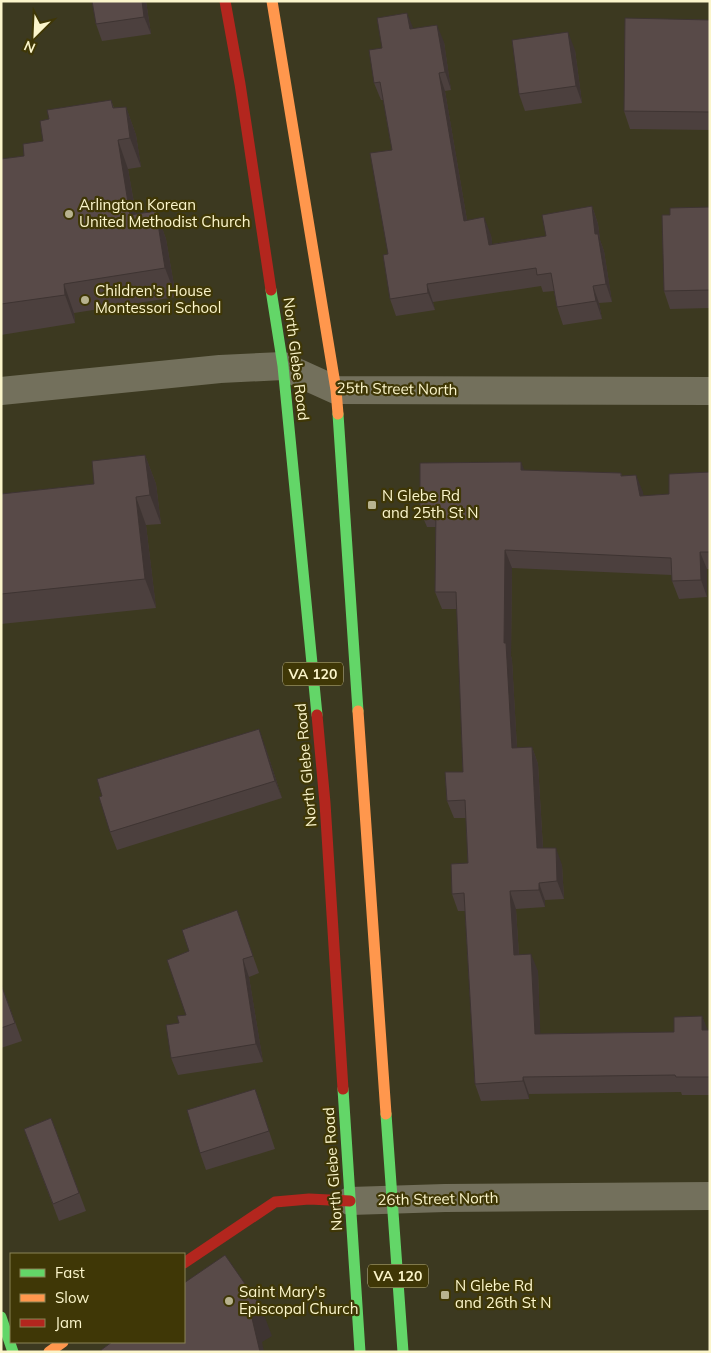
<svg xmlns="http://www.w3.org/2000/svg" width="711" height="1353" viewBox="0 0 711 1353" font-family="Mulish,sans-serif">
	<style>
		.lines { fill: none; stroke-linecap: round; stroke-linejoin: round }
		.street { stroke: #73705c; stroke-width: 28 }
		.fast { stroke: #63d668; stroke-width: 11 }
		.slow { stroke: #ff974d; stroke-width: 11 }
		.jam { stroke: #b3261e; stroke-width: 11 }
		.wall { fill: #4c403e }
		.shaded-wall { fill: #3e3432 }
		.building { fill: #584a48; stroke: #3e3432 }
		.poi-dot { fill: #b8b38f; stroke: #3f3706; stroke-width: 2 }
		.labels { text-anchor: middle; stroke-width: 4.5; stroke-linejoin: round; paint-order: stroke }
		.shield { fill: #3f3706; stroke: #c3bc90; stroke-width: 1 }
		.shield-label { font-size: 14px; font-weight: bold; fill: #fbf5cb }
		.poi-label { font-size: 15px; fill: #fbf5cb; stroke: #3f3706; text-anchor: start }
		.street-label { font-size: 15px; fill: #fbf5cb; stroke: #3f3706 }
	</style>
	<rect width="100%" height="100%" fill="#3c3920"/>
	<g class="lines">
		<g class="street">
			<polyline points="1,391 220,369 283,366 336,390 710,391"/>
			<polyline points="350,1201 445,1198 710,1196"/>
		</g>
		<g class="fast">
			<polyline points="271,290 283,366 317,715"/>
			<polyline points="338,414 358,711"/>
			<polyline points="343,1089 360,1352"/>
			<polyline points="386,1114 403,1352"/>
			<polyline points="1,1317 13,1352"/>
		</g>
		<g class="slow">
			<polyline points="272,1 336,390 338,414"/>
			<polyline points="358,711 386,1114"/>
			<polyline points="49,1352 63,1342"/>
		</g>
		<g class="jam">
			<polyline points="225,1 240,84 271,290"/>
			<polyline points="317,715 325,803 343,1089"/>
			<polyline points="184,1263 275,1202 309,1199 350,1201"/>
		</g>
	</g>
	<g class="wall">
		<polygon points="92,1 146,1 151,34 102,41 96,24"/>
		<polygon points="710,20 710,130 630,129 624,111"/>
		<polygon points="413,29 444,42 451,90 445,91 467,220 491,235 492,244 546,236 592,206 598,224 600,240 604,251 612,302 599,303 602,319 563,325 557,307 554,291 543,292 541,286 433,302 435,310 396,316 390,299 388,254 392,150 383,100 381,100 374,83 382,48"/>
		<polygon points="575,50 582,103 525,111 519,94"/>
		<polygon points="111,100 114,108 126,107 136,135 141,167 128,169 136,214 156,211 166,239 176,297 74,313 75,323 1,335 1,159 24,156 43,141 49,119"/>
		<polygon points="710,207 710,308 670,309 664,291 670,215"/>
		<polygon points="145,455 156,484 161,524 146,525 156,608 1,624 1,494 94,484"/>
		<polygon points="524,470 621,473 622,476 636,475 643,496 669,494 710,472 710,569 707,569 707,597 679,599 672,581 672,575 512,568 511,656 512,660 517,748 532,747 538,764 543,848 562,865 564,899 545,900 545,907 516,909 519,955 538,971 540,1034 674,1032 702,1016 707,1030 710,1030 710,1095 682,1095 681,1092 529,1094 529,1099 481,1101 475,1084 465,911 458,911 452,894 468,863 466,818 454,818 447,801 463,772 457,609 442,609 435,592 436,527 427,527 420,510"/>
		<polygon points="265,746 282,798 117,850 110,832 102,796"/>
		<polygon points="237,910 259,973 249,977 263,1062 178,1075 171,1058 186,1015 189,951"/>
		<polygon points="1,984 22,1041 1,1048"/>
		<polygon points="255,1089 275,1149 206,1170 200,1153"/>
		<polygon points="51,1118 86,1211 59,1221 24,1129"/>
	</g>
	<g class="shaded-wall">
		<polygon points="142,1 146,1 151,34 144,17"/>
		<polygon points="407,13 414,30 410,29"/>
		<polygon points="437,25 444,42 451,90 445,72"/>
		<polygon points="568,32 575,50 582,103 576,86"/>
		<polygon points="439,73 445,91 470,238 464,221"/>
		<polygon points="126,107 136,135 141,167 130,138"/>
		<polygon points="118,140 128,169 141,244 130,215"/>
		<polygon points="592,206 598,224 600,240 604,251 612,302 606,284 595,234"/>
		<polygon points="156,211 166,239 176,297 165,268"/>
		<polygon points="484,217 491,235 495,262 489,245"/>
		<polygon points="64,284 74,313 75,323 65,295"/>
		<polygon points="427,284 433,302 435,310 428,293"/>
		<polygon points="593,286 599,303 602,319 596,301"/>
		<polygon points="145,455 156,484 161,524 150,495"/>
		<polygon points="521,462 528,479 521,470"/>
		<polygon points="636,475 643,492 646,514 640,496"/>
		<polygon points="136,497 146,525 156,608 145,579"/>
		<polygon points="505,550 512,568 511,656 512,660 518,765 512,748 504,643"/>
		<polygon points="700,552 707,569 707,597 701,580"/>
		<polygon points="259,729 265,746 282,798 275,781"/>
		<polygon points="532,747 538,764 544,866 537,848"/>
		<polygon points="556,848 562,865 564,899 557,881"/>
		<polygon points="539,883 545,900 545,907 539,890"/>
		<polygon points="510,891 516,909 520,972 514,955"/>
		<polygon points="531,954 538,971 541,1052 535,1034"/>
		<polygon points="243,959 249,977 263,1062 256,1044"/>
		<polygon points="702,1016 709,1033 702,1030"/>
		<polygon points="523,1077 529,1094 529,1099 523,1081"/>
		<polygon points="261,1307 272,1336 262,1342 264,1352 260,1352 251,1314"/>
	</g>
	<g class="building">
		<polygon points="92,1 142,1 144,17 96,24"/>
		<polygon points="407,13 410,29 437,25 445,72 439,73 464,221 484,217 489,245 546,236 542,215 592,206 595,234 598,234 606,284 593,286 596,301 557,307 551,273 537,275 536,268 427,284 428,293 390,299 383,255 388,254 370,153 392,150 380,82 374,83 369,50 382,48 377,18"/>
		<polygon points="625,18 710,20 710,112 624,111"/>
		<polygon points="568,32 576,86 519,94 512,40"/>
		<polygon points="111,100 113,108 126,107 130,138 118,140 130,215 156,211 165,268 64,284 65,295 1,304 1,159 24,156 23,144 43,141 40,121 49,119 47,110"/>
		<polygon points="710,207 710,290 664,291 662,215 670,215 670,208"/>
		<polygon points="145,455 150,495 136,497 145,579 1,594 1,494 94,484 92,461"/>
		<polygon points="521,462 521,470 621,473 621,476 636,475 640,496 669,494 669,474 710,472 710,552 700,552 701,580 672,581 671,558 505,550 504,643 506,643 512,748 532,747 537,848 556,848 557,881 539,883 539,890 510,891 514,955 531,954 535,1034 674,1032 674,1017 702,1016 702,1030 710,1030 710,1077 676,1077 675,1075 523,1077 523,1081 475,1084 464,893 452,894 451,864 468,863 465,800 447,801 445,772 463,772 456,592 435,592 436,510 420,510 420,463"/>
		<polygon points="259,729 275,781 110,832 99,797 102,796 97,779"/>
		<polygon points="237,910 253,956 243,959 256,1044 171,1058 166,1025 179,1023 177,1016 186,1015 167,960 189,951 182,930"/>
		<polygon points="1,984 15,1023 1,1028"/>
		<polygon points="255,1089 269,1131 200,1153 187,1110"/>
		<polygon points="51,1118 79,1193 53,1204 24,1129"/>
		<polygon points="225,1255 261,1307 251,1314 260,1352 102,1352 101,1350 112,1342 184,1342 184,1283"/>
	</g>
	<g class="poi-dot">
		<circle cx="69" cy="214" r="5"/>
		<circle cx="85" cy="300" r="5"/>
		<rect x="367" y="500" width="10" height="10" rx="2.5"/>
		<rect x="440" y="1290" width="10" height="10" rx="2.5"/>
		<circle cx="229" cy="1301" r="5"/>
	</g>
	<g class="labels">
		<g class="shield">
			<rect x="283" y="662.5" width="60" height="23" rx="4"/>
			<rect x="368" y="1264.5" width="60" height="23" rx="4"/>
		</g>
		<g class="shield-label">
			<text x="313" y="679">VA 120</text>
			<text x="398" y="1281">VA 120</text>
		</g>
		<g class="poi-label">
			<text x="79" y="210">Arlington Korean<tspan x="79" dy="17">United Methodist Church</tspan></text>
			<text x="95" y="296">Children's House<tspan x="95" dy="17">Montessori School</tspan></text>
			<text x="382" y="501">N Glebe Rd<tspan x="382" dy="17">and 25th St N</tspan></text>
			<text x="455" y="1291">N Glebe Rd<tspan x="455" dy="17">and 26th St N</tspan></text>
			<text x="239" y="1297">Saint Mary's<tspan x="239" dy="17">Episcopal Church</tspan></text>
		</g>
		<g class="street-label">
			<text transform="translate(296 359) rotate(83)" y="5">North Glebe Road</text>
			<text transform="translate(397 389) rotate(1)" y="5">25th Street North</text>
			<text transform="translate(306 765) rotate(-95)" y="5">North Glebe Road</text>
			<text transform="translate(333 1169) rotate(-94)" y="5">North Glebe Road</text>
			<text transform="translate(438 1199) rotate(-1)" y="5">26th Street North</text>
		</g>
	</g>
	<rect width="711" height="1353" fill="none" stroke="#fbf5cb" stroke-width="5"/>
	<rect x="10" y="1253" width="175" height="90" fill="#3f3706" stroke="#8a8355"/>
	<rect x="20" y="1269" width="25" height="8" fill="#63d668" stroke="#8a8355"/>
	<text x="55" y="1278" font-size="15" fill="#fbf5cb">Fast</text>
	<rect x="20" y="1294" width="25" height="8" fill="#ff974d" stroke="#8a8355"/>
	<text x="55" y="1303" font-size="15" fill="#fbf5cb">Slow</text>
	<rect x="20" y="1319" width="25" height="8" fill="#b3261e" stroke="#8a8355"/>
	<text x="55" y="1328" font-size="15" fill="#fbf5cb">Jam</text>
	<g transform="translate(35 35) rotate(204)" stroke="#3f3706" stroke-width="4" paint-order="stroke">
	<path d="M0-4L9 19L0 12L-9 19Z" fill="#fbf5cb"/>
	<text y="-8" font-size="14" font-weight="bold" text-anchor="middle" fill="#fbf5cb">N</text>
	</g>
</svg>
